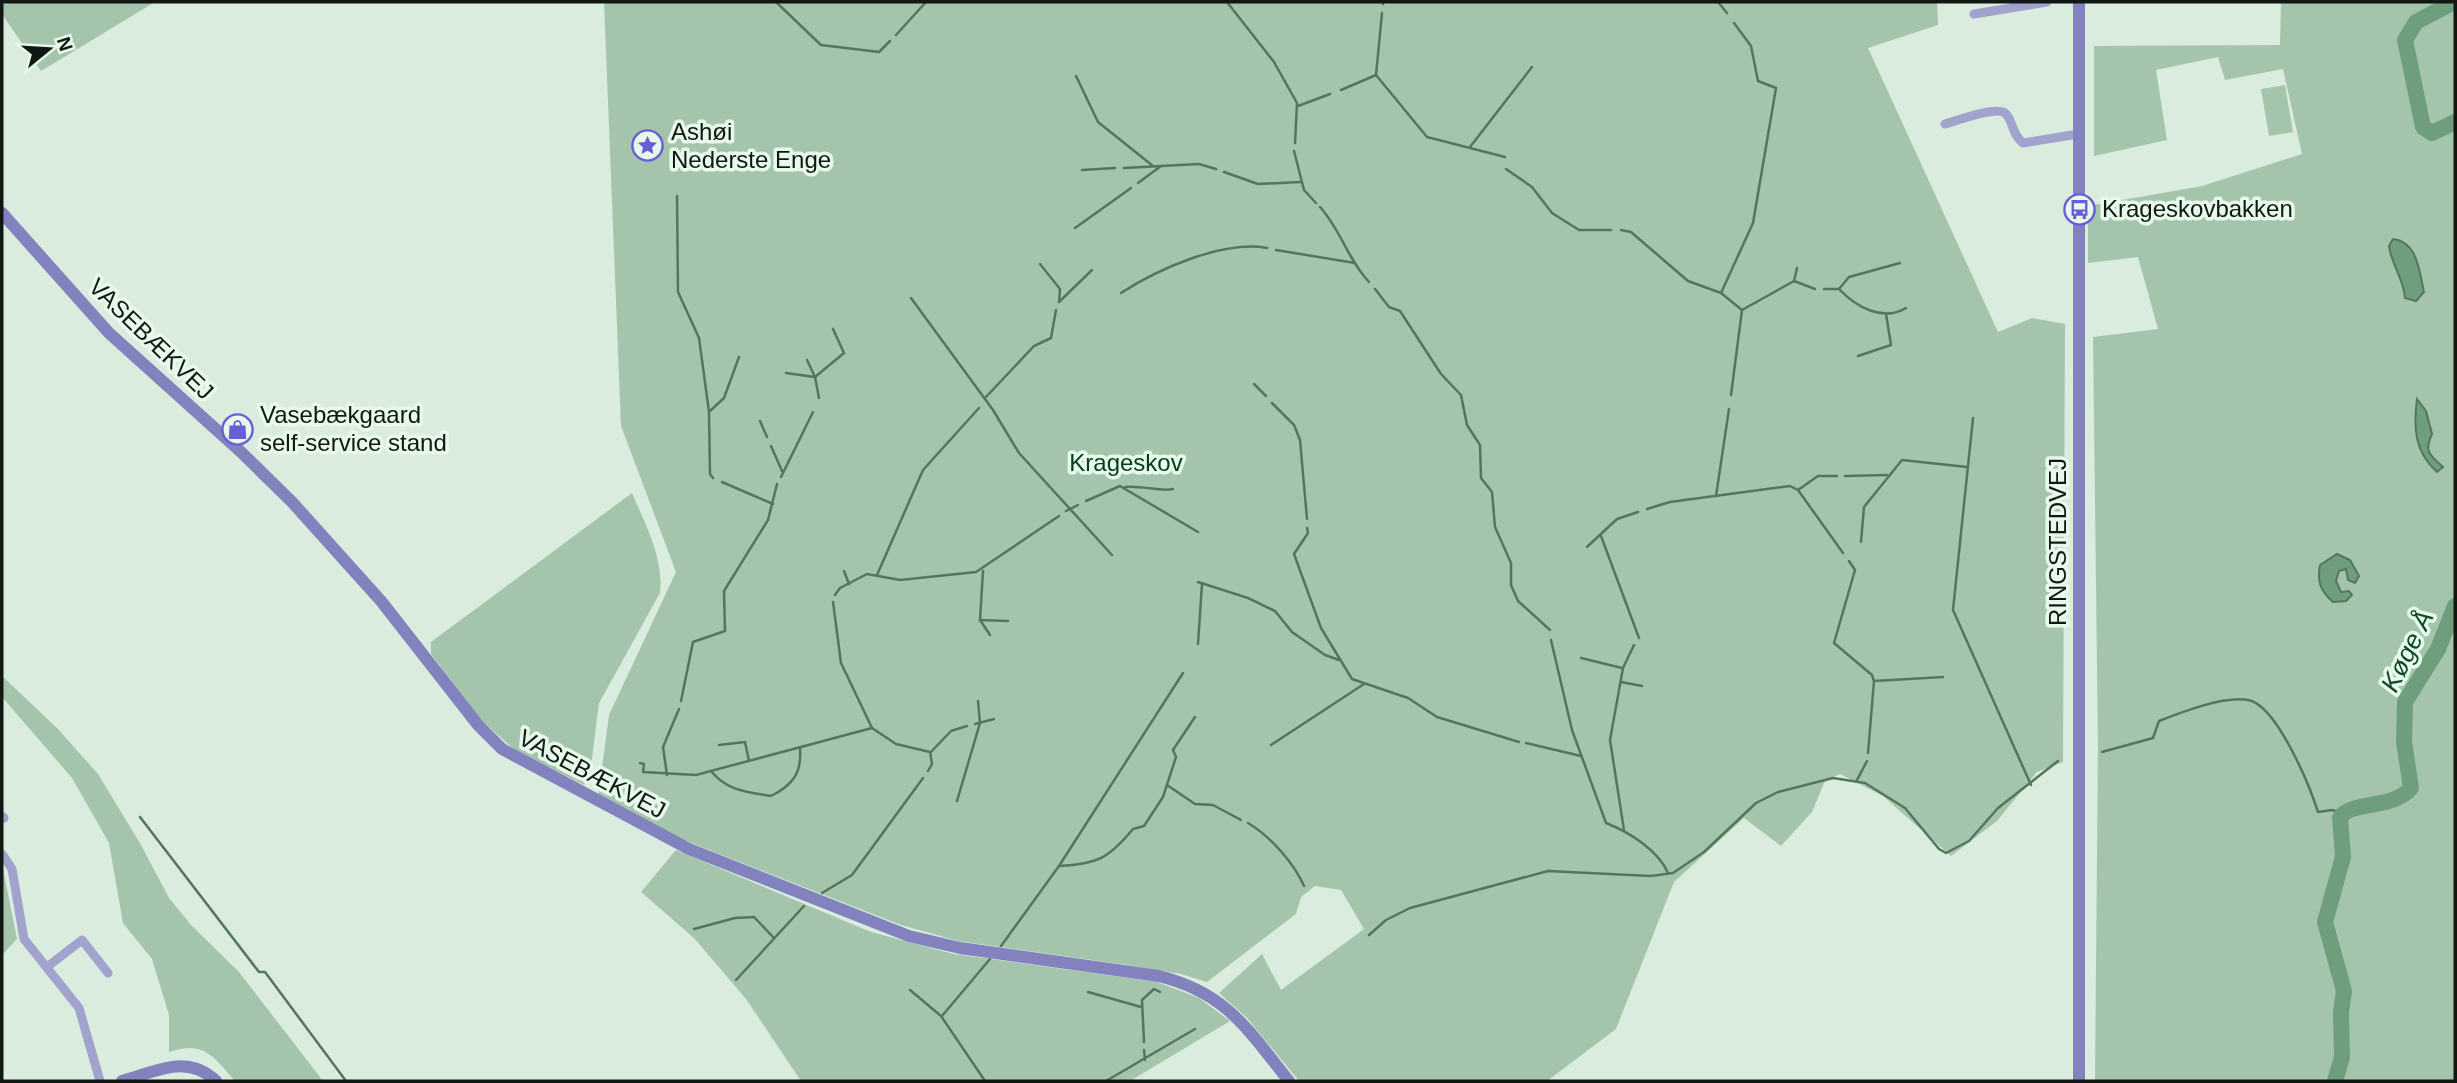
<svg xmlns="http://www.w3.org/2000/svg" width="2457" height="1083" viewBox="0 0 2457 1083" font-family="Arial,sans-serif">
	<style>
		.green { fill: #a4c5ac; fill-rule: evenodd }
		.water { fill: #6f9e7c; stroke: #53765c; stroke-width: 2 }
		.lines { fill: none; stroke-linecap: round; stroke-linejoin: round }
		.stream { stroke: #53765c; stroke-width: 2.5 }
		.river { stroke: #6f9e7c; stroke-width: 16 }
		.street { stroke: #a2a3cc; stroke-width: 9 }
		.secondary { stroke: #8182be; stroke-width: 12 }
		.labels { text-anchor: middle; stroke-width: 7; stroke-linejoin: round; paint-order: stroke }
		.poi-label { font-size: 24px; fill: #111813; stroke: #e6f9ea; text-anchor: start }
		.street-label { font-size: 24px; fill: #111813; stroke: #e6f9ea }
		.park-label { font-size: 24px; fill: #013d1c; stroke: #e6f9ea }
		.water-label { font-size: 26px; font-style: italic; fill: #0e4725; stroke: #e6f9ea }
	</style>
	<rect width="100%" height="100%" fill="#d9ecdd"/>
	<g class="green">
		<polygon points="2,2 155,2 41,71 2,14"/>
		<polygon points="604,2 1937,2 1938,25 1868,48 1998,332 2032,318 2065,324 2063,762 2037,772 1997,821 1951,856 1883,796 1840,774 1825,781 1812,812 1781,846 1744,818 1674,882 1616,1029 1547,1081 1299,1081 1247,1018 1219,993 1262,954 1281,990 1364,929 1341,890 1315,886 1301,897 1296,914 1207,982 1181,974 1128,965 958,941 901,925 686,841 598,798 609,715 676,572 621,426"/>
		<path d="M 2281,2 L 2455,2 L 2455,1081 L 2095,1081 L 2098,747 L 2093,337 L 2158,329 L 2138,257 L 2088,263 L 2088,206 L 2202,186 L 2302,154 L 2283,69 L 2225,80 L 2218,57 L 2156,70 L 2167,140 L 2094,156 L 2094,46 L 2280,45 ZM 2393,239 C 2419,243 2419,270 2424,292 L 2416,301 L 2405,298 C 2404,279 2391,264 2389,246 ZM 2417,400 L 2426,411 L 2432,434 C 2424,451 2428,455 2443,466 L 2438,472 C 2415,453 2412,429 2417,400 ZM 2337,554 L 2350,560 L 2359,576 L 2355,583 L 2348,580 L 2346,569 L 2339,571 L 2336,581 L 2341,592 L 2349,591 L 2352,595 L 2346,601 L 2333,602 C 2320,591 2317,580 2320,565 Z"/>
		<polygon points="2285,85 2293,132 2269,136 2261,89"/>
		<path d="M 632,493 C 645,524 664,558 660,593 L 599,703 L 590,774 L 584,785 L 516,751 L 480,719 L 431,654 L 431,642 Z"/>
		<path d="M 2,676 L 58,729 L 98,774 L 141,845 L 169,898 L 191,925 L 239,972 L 323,1081 L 235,1081 C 213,1056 204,1040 169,1052 L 169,1015 L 152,959 L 123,923 L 109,843 L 72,778 L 2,697 Z"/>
		<polygon points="676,850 871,932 954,954 1157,982 1199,998 1230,1021 1130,1081 801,1081 746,999 694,938 641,892"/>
		<polygon points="2,864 17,939 2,955"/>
	</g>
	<g class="water">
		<path d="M 2393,239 C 2418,242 2419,271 2424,292 L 2416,301 L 2405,298 C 2404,279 2391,264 2389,246 Z"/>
		<path d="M 2417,399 L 2426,411 L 2432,434 C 2424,451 2429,455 2443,467 L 2437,472 C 2415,452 2413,429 2417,399 Z"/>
		<path d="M 2337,554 L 2350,560 L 2359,576 L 2355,583 L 2348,580 L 2346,569 L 2339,571 L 2336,581 L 2341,592 L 2349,591 L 2352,595 L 2346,601 L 2333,602 C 2320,591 2317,581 2320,565 Z"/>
	</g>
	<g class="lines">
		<g class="stream">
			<polyline points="776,2 821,45 879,52 890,41"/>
			<polyline points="1227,2 1274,62 1297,103 1295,143"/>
			<polyline points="1718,2 1727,13"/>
			<polyline points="1383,4 1383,2"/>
			<polyline points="1382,13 1376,75 1427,137 1505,157"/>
			<polyline points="896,35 926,2"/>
			<polyline points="1076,76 1098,122 1153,166"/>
			<polyline points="1341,90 1376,75"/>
			<polyline points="1298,106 1330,94"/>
			<polyline points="1470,147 1532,67"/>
			<polyline points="1294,151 1304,190 1316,203"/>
			<polyline points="1124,168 1199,164 1216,169"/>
			<polyline points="1506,169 1532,187 1552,213 1579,230 1611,230"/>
			<polyline points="1082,170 1115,168"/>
			<polyline points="1224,172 1258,184 1301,182"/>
			<polyline points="1138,183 1161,166"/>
			<polyline points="677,196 678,292 699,338 709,412 710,474 713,478"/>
			<path d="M 1320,207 C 1341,230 1348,260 1369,282"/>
			<polyline points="1075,228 1131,188"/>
			<polyline points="1621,230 1631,232 1688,281 1721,293 1742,310"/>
			<polyline points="1276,250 1355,263"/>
			<polyline points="1040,264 1060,289 1059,302"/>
			<polyline points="1794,281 1797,268"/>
			<polyline points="1375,289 1389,307 1400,311 1441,374 1461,395 1467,425 1480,445 1481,478 1492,492 1495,527 1511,563 1511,585 1518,601 1550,630"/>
			<path d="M 1824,289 L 1839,289 C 1856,307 1883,322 1906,308"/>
			<polyline points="1839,289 1849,277 1900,263"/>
			<path d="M 1121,293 C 1158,269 1223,240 1267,248"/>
			<polyline points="1721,293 1753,223 1776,88 1758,81 1751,46 1734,23"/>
			<polyline points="911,298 993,410 1019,453 1112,555"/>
			<polyline points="1059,302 1092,270"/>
			<polyline points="1742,310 1794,281 1815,289"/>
			<polyline points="1858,356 1891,345 1886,314"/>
			<polyline points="807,360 815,377 819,398"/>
			<polyline points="786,373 815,377 844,353 833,329"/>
			<polyline points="1254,384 1266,396"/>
			<polyline points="1731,395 1742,310"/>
			<polyline points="985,398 1034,346 1051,338 1056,310"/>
			<polyline points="1272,403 1294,425 1300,440 1307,519"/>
			<polyline points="710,411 724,398 739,357"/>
			<polyline points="1973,418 1953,610 2031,785"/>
			<polyline points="760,421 767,437"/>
			<polyline points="771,446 782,471"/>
			<polyline points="1845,476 1887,475"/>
			<polyline points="781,477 813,412"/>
			<polyline points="722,482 773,504"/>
			<path d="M 1125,487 C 1141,485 1160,492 1173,489"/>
			<polyline points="1798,490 1818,476 1837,476"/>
			<polyline points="1716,496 1729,409"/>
			<polyline points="1086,501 1120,486 1198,532"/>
			<polyline points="1647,509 1670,502 1790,486 1798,490 1843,553"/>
			<polyline points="1066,511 1078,505"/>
			<polyline points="1307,528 1308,533 1294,554 1321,628 1352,679 1408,698 1437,717 1519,742"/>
			<polyline points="1601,536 1639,638"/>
			<polyline points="1861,542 1864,507 1902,460 1967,467"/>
			<polyline points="1587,547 1617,519 1638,512"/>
			<polyline points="1849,561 1855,570 1834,643 1872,675 1874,681 1868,753"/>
			<polyline points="844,571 849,584"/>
			<polyline points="983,571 980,620 990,635"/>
			<polyline points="877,575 923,470 979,408"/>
			<polyline points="1198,582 1248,598 1275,611 1292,632 1325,655 1339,660"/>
			<polyline points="835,595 840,588 867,574 900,580 976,572 1059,516"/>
			<polyline points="833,602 841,663 872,728 896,744 930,752 932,764 928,771"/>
			<polyline points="980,620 1008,621"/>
			<path d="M 1551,640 L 1572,730 L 1606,823 C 1629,832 1658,850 1668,873"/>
			<polyline points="1198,644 1202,584"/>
			<polyline points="1581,658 1622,668"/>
			<polyline points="1874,681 1943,677"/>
			<polyline points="1621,682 1642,686"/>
			<polyline points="681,701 693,642 725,631 724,591 768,520 777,484"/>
			<polyline points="975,724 994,719"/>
			<polyline points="1526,743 1581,756"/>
			<polyline points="719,745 745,742 749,761"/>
			<polyline points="1271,745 1364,684"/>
			<polyline points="931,752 951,731 967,726"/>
			<path d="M 2102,752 L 2153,738 L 2159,721 C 2182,712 2223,696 2248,700 C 2277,705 2310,787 2318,812 L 2332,810 L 2343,813"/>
			<polyline points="640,763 644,764 643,772 696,775 872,728"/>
			<path d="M 711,771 C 727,791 747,792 771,796 C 793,785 802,773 800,748"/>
			<polyline points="667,775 663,747 679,709"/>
			<polyline points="1857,780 1867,761"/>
			<polyline points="1167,785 1195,804 1213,805 1241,820"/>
			<polyline points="957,801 980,723 978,701"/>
			<polyline points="140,817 259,972 265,972 346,1081"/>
			<path d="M 1248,823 C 1270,836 1294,863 1304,886"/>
			<polyline points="1624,830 1610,740 1623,668 1634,645"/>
			<path d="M 1059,866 C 1098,864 1109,858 1133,829 L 1144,826 L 1163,797 L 1176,757 L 1173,750 L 1195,717"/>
			<polyline points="822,893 852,875 923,778"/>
			<polyline points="694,929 735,918 754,917 774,938"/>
			<polyline points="1369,935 1386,920 1410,908 1548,871 1651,876 1673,873 1704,852 1756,803 1778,792 1833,778 1865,783 1905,808 1939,849 1946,853 1969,841 1998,808 2058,761"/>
			<polyline points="1001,946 1059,866 1183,673"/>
			<polyline points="736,980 804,906"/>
			<polyline points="910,990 941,1016 985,1081"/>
			<polyline points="1088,992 1141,1007"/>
			<polyline points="942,1016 990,959"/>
			<polyline points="1144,1042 1142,1000 1154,989 1160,992"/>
			<polyline points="1144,1050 1145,1060"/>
			<polyline points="1106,1081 1195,1029"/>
		</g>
		<g class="river">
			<polyline points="2454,2 2416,22 2405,40 2423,127 2432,133 2455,122"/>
			<path d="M 2335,1081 L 2342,1057 L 2341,1012 L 2344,991 L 2325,922 L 2343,857 L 2340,818 C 2351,800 2393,810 2411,788 L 2404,742 L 2405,702 L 2438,649 L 2455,606"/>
		</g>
		<g class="street">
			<polyline points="1974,14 2047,2"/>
			<path d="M 1945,124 C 1956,121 1998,105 2006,114 C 2014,123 2011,133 2023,143 L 2078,134"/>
			<polyline points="2,816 4,818"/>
			<polyline points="2,854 12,869 24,939 79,1008 100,1081"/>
			<polyline points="47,967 82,940 108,973"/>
		</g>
		<g class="secondary">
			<polyline points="2079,2 2079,1081"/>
			<path d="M 2,213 L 109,333 L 240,451 L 292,502 L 381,601 L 478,725 L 502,749 L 689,849 L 909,936 L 960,948 L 1159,976 C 1227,993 1248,1030 1289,1081"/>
			<path d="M 122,1081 C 156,1072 186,1053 216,1081"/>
		</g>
	</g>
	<defs>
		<symbol id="sight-ring" viewBox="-11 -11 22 22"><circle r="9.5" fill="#e6f9ea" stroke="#6a5ed8" stroke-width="1.5"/><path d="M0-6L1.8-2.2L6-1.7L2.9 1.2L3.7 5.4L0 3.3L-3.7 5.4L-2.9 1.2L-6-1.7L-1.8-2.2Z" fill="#6a5ed8"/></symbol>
		<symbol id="bus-ring" viewBox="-11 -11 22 22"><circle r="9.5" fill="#e6f9ea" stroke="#6a5ed8" stroke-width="1.5"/><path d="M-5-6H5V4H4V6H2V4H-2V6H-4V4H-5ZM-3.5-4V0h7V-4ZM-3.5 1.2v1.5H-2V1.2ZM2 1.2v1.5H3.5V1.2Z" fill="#6a5ed8"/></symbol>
		<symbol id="shop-ring" viewBox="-11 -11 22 22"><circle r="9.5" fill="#e6f9ea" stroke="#6a5ed8" stroke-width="1.5"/><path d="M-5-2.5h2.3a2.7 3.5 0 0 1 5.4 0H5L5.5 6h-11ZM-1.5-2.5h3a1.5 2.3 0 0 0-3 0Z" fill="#6a5ed8"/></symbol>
	</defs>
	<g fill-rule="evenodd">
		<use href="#sight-ring" x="630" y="128" width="35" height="35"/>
		<use href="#bus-ring" x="2062" y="192" width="35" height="35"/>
		<use href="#shop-ring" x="220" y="412" width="35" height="35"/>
	</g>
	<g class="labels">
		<g class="poi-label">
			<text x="671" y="140">Ashøi<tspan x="671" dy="28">Nederste Enge</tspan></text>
			<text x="2102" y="217">Krageskovbakken</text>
			<text x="260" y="423">Vasebækgaard<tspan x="260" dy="28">self-service stand</tspan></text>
		</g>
		<g class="street-label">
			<text transform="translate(151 339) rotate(44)" y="8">VASEBÆKVEJ</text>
			<text transform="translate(2058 542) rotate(-90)" y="8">RINGSTEDVEJ</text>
			<text transform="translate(592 774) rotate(28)" y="8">VASEBÆKVEJ</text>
		</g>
		<g class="park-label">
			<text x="1126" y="471">Krageskov</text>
		</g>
		<g class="water-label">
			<text transform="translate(2407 651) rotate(-64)" y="9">Køge Å</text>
		</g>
	</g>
	<rect width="2457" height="1083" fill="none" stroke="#111813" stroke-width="7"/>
	<g transform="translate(49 49) rotate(72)" stroke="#e6f9ea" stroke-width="5" paint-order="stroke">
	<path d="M0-5L12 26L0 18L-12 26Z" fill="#111813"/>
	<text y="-10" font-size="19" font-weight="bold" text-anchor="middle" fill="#111813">N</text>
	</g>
</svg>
